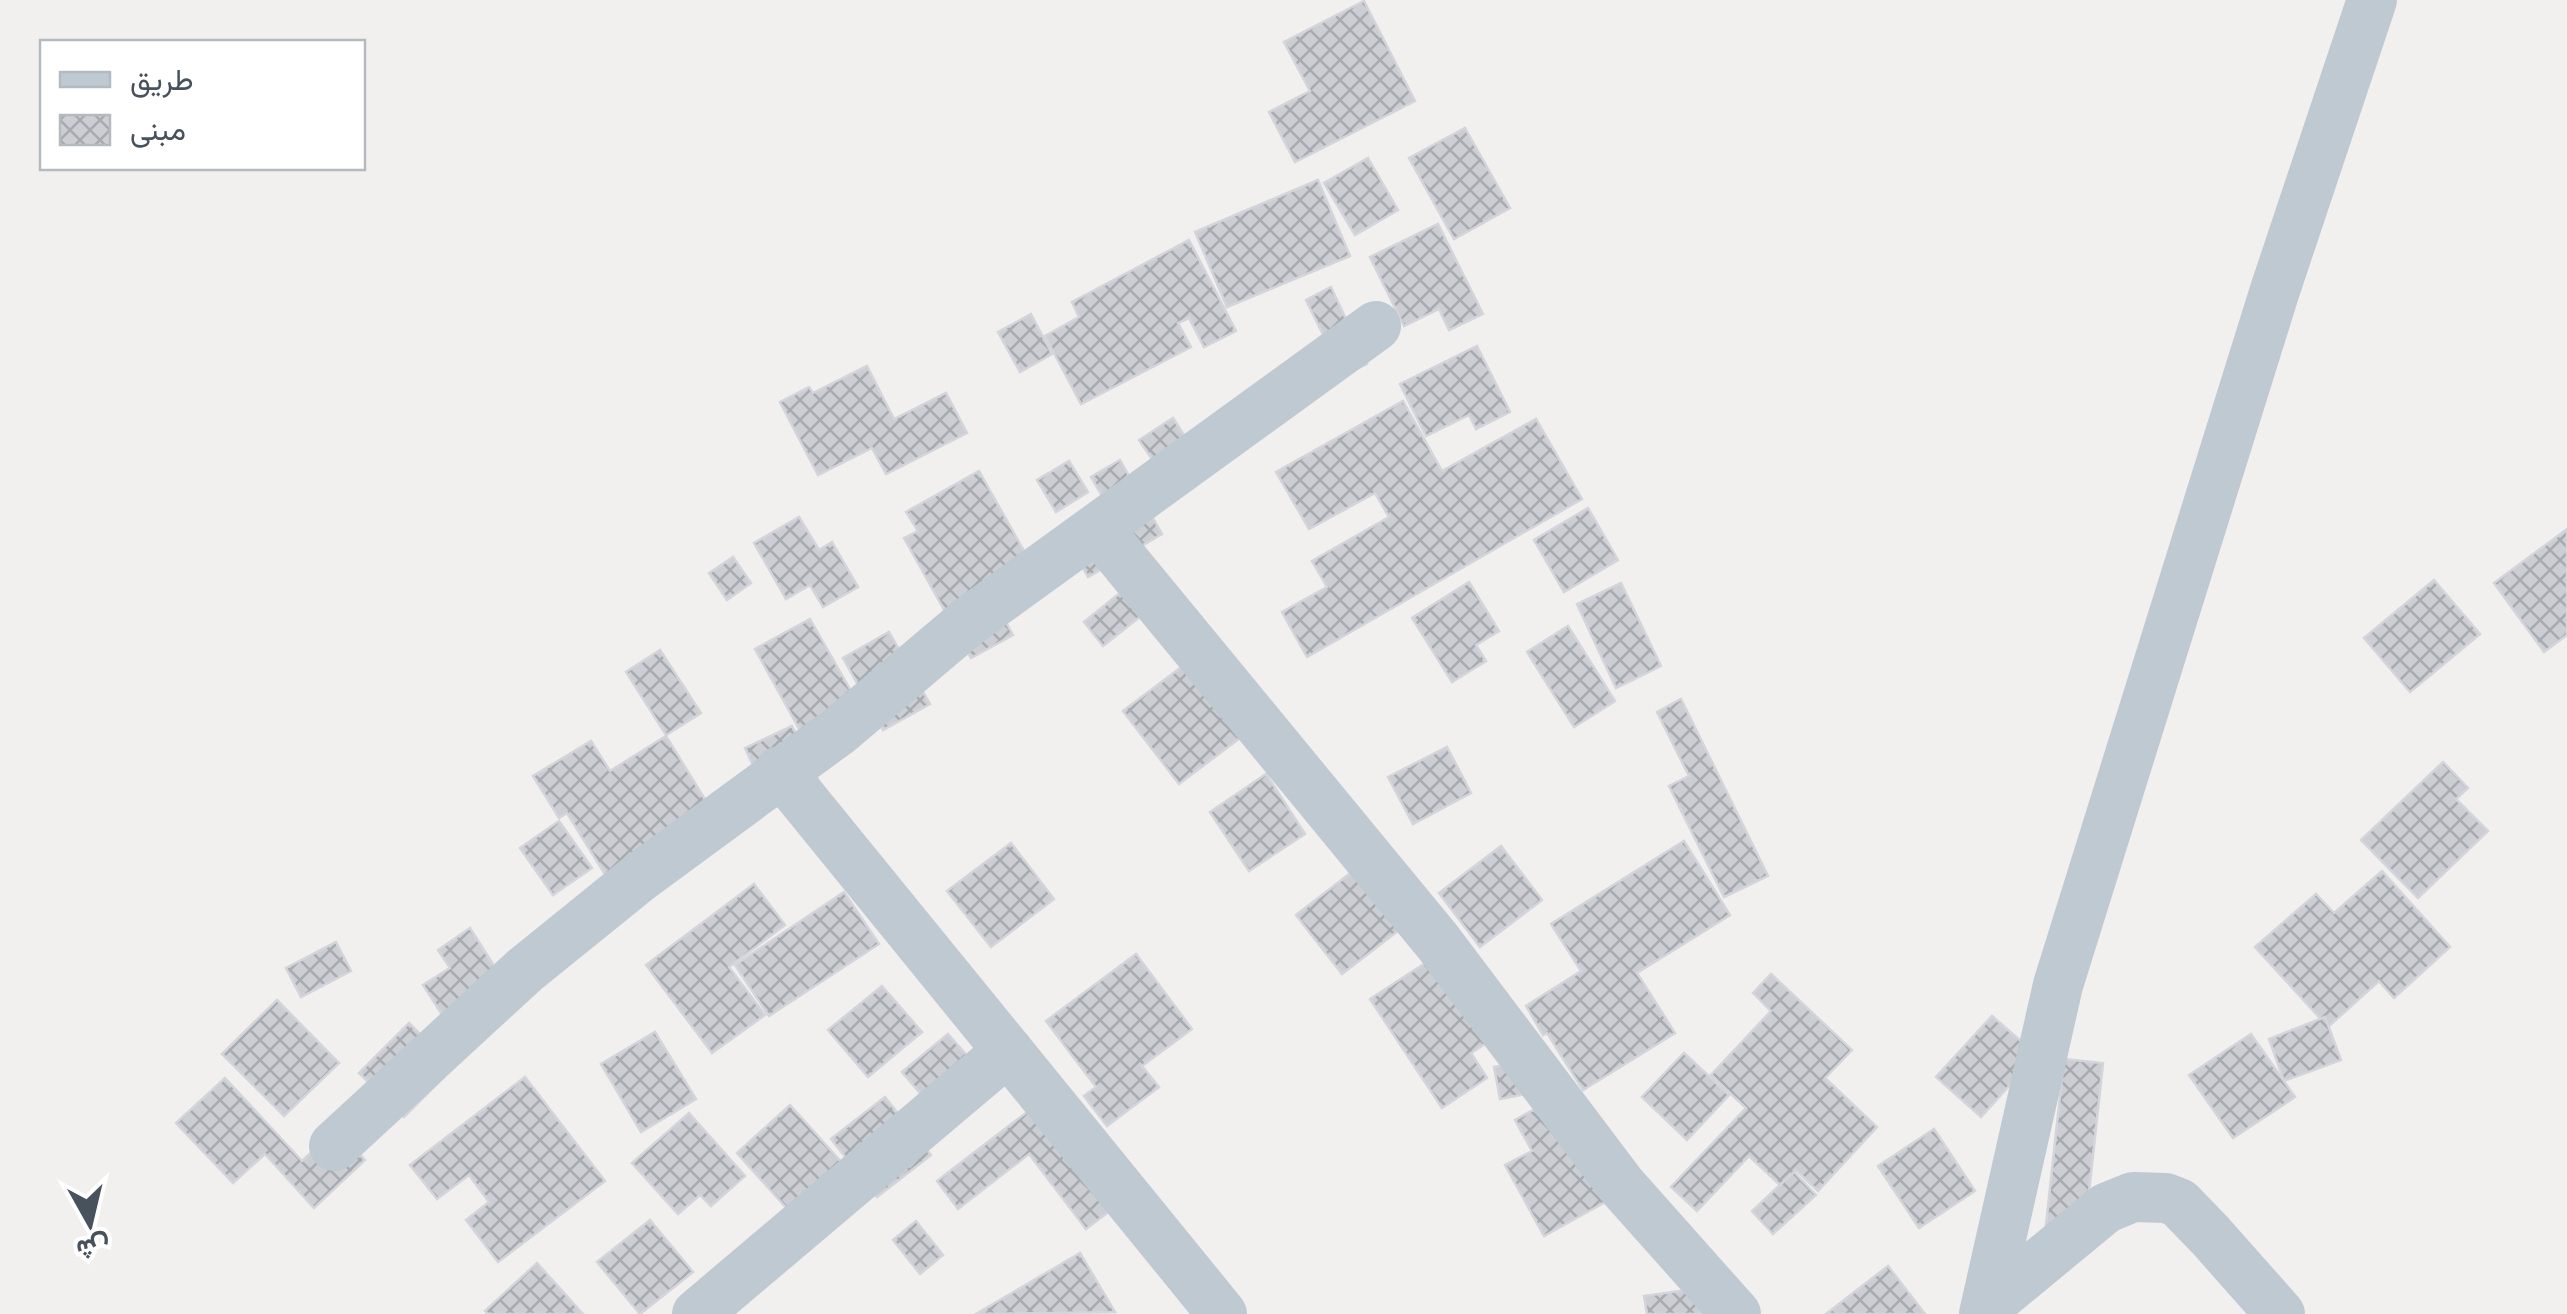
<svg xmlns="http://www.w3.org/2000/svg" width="2567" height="1314" viewBox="0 0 2567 1314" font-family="'Work Sans',Vazirmatn,sans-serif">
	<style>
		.building { fill: url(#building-cross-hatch); stroke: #d3d5db; stroke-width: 2.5 }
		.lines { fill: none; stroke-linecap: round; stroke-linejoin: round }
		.minor { stroke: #bfc9d1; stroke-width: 50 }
	</style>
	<defs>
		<pattern id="building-cross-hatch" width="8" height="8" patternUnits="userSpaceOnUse" patternTransform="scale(2.5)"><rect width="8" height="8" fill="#ccced4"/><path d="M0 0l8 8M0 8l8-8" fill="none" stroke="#a7aaaf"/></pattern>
	</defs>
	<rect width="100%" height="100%" fill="#f2efef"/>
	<g class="building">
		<polygon points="1364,1 1415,101 1295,162 1269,112 1310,91 1284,42"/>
		<polygon points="1465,128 1510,208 1454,239 1409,158"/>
		<polygon points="1368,158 1398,210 1355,235 1324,183"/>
		<polygon points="1318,180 1350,256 1227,307 1195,232"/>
		<polygon points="1438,224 1483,314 1449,330 1439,309 1404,326 1370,257"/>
		<polygon points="1189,240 1236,331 1204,347 1189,318 1178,323 1191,347 1081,404 1045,336 1079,317 1072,302"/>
		<polygon points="1331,287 1367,364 1343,375 1306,300"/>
		<polygon points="1031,314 1052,354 1020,372 998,332"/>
		<polygon points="1477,346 1510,412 1476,429 1469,415 1426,436 1400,384"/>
		<polygon points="867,366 894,419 946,393 967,433 886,474 872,448 818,475 780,402 809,387 813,393"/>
		<polygon points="1403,401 1442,471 1536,419 1582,499 1307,657 1282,612 1327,587 1312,561 1389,517 1375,493 1309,529 1276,472"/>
		<polygon points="1173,418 1206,469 1173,490 1139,440"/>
		<polygon points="1120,460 1162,534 1088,577 1060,527 1105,501 1091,477"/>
		<polygon points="1069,461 1088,492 1056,512 1037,480"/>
		<polygon points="979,471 1028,558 984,582 1013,635 971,658 904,538 918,531 906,512"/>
		<polygon points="1588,508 1618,560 1564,592 1534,540"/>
		<polygon points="799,517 819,550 832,542 858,587 823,607 810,585 786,599 754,543"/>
		<polygon points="2567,529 2567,635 2544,652 2494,583"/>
		<polygon points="733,557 751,583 727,600 709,573"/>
		<polygon points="2434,580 2480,634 2410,692 2364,638"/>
		<polygon points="1469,582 1499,631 1476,645 1486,661 1452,682 1412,618"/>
		<polygon points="1621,583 1661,666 1616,688 1577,604"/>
		<polygon points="1131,584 1151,608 1103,646 1084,622"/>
		<polygon points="810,619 859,705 803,736 755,649"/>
		<polygon points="1568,626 1615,701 1574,727 1527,652"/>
		<polygon points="889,632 930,704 883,730 843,658"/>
		<polygon points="660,650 701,713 666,735 626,672"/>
		<polygon points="1192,659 1248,732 1179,784 1123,711"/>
		<polygon points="1681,699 1768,876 1724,897 1669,786 1689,776 1657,712"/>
		<polygon points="792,726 821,786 773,808 745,748"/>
		<polygon points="666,736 722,827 616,892 567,813 559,818 533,776 591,741 610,771"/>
		<polygon points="1447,747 1471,793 1413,824 1388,777"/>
		<polygon points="2443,762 2468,788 2456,799 2488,831 2418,898 2361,840"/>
		<polygon points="1266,774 1305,834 1249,871 1210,812"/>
		<polygon points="559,821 592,868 553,895 520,848"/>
		<polygon points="1684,841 1730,915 1637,973 1675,1033 1583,1090 1547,1033 1543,1035 1526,1006 1581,971 1551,924"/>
		<polygon points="1011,843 1054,899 991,947 947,891"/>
		<polygon points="1501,846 1542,900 1480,947 1439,893"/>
		<polygon points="1357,868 1403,927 1342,974 1296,915"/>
		<polygon points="2382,871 2450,947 2394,998 2379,981 2328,1027 2255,947 2316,894 2334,913"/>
		<polygon points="754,884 785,925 729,967 765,1015 712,1053 646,965"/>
		<polygon points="844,892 879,944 769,1016 735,965"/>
		<polygon points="470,928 512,994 453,1032 423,985 450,968 438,950"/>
		<polygon points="336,942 351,971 301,997 286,968"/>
		<polygon points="1136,954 1192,1029 1142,1066 1159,1087 1107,1126 1084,1096 1096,1087 1046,1021"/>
		<polygon points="1433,958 1488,1042 1471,1053 1487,1078 1442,1108 1370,999"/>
		<polygon points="1771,974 1852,1050 1825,1078 1877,1127 1818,1191 1796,1170 1781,1186 1749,1156 1697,1211 1671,1187 1746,1108 1711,1075 1771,1011 1753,993"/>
		<polygon points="882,986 922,1032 868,1077 828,1030"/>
		<polygon points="277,1000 339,1063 284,1116 222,1054"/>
		<polygon points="1992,1016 2037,1055 1981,1117 1936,1077"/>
		<polygon points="2325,1017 2341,1060 2284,1081 2269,1039"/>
		<polygon points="409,1023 424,1038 444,1077 404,1117 359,1073"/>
		<polygon points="655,1032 696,1099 641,1132 601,1064"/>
		<polygon points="948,1034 989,1080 942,1119 902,1072"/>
		<polygon points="2251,1034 2295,1097 2233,1138 2189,1075"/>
		<polygon points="1684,1053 1729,1095 1687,1140 1642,1097"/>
		<polygon points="2064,1059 2103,1063 2084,1239 2045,1234"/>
		<polygon points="1529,1060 1536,1092 1500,1099 1494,1067"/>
		<polygon points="525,1077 605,1181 498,1262 466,1220 489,1202 469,1175 437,1199 410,1165"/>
		<polygon points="225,1078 302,1161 336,1129 365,1160 314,1208 265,1154 233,1183 176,1123"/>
		<polygon points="1560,1095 1616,1196 1544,1236 1505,1165 1532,1151 1515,1120"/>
		<polygon points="885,1097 931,1155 877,1197 831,1139"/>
		<polygon points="1044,1099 1123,1201 1086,1229 1029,1154 958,1209 937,1181"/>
		<polygon points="790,1105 843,1164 790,1212 737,1153"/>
		<polygon points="689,1113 745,1176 711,1206 700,1195 678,1214 632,1163"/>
		<polygon points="1934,1129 1975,1191 1919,1228 1878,1166"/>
		<polygon points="1794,1172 1816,1195 1773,1234 1752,1211"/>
		<polygon points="650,1220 693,1272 640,1314 597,1262"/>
		<polygon points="916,1221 943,1255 920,1274 893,1240"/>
		<polygon points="1080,1253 1115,1312 976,1314"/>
		<polygon points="537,1263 583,1314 488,1314 485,1311"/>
		<polygon points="1888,1266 1925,1314 1826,1314"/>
		<polygon points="1709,1287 1712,1314 1647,1314 1644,1296"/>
	</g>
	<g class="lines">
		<g class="minor">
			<polyline points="1098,529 1438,942 1622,1186 1736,1314"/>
			<polyline points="780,771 1222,1314"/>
			<polyline points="334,1146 525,970 640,877 840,730 969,621 1376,326"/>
			<polyline points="1986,1307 2106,1208 2133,1197 2166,1198 2179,1203 2210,1235 2280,1314"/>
			<polyline points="697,1314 1008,1051"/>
			<polyline points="1984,1314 2058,985 2275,290 2372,0"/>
		</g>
	</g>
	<rect x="40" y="40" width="325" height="130" fill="#ffffff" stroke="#b5babe" stroke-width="2.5"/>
	<rect x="60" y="72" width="50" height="15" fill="#bfc9d1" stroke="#b5babe" stroke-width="2.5"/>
	<text x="130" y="90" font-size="30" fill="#47525d">طريق</text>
	<rect x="60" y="115" width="50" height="30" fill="url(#building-cross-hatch)" stroke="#b5babe" stroke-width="2.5"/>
	<text x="130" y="140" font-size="30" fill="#47525d">مبنى</text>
	<g transform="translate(90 1224) rotate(172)" stroke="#ffffff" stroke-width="8" paint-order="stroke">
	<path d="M0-8L18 38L0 25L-18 38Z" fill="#47525d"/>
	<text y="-15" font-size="28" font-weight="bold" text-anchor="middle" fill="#47525d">ش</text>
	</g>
</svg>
